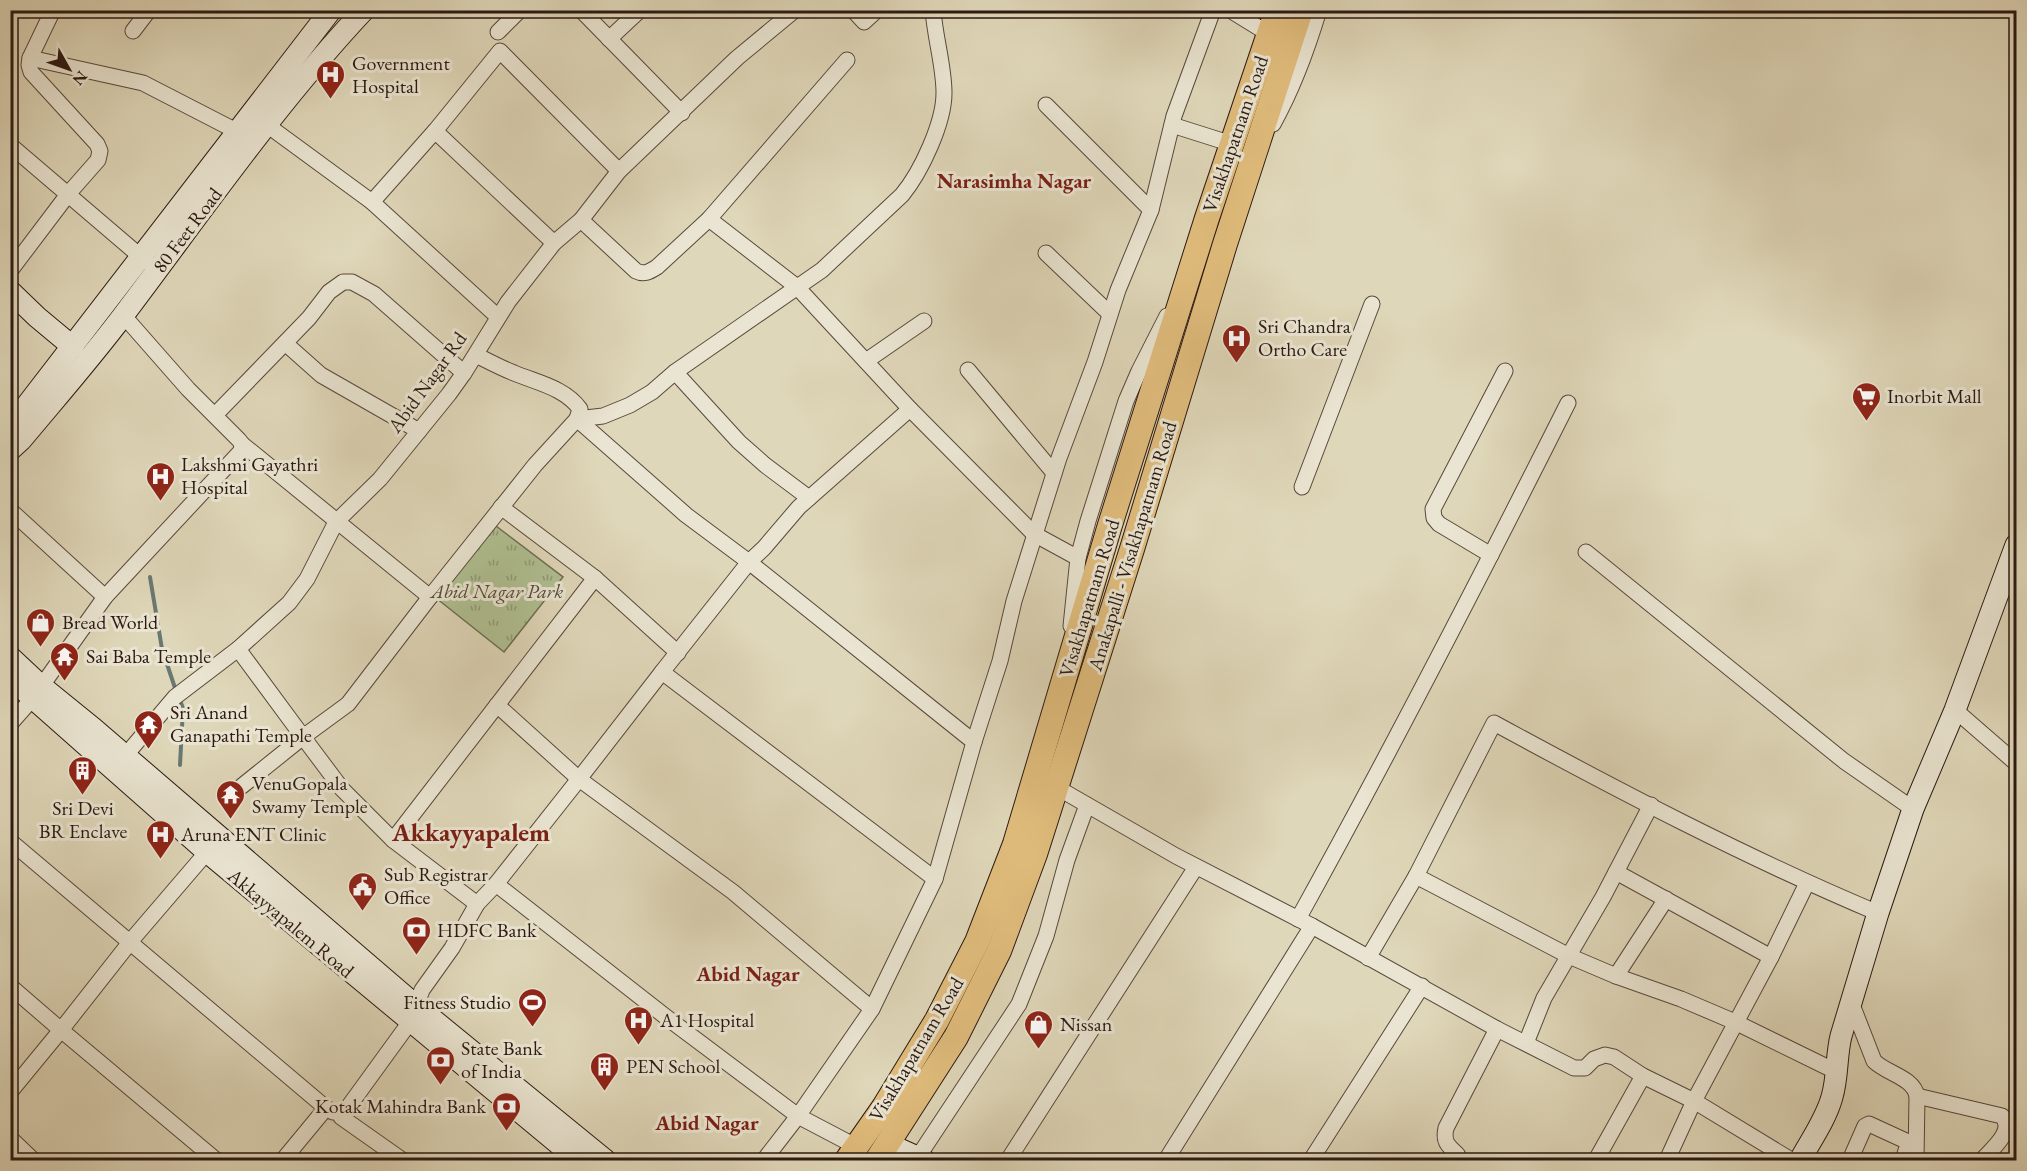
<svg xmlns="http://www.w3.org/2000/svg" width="2027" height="1171" viewBox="0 0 2027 1171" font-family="'EB Garamond',serif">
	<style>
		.park { fill: url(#park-tufts); stroke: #6d6c52; stroke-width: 1.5 }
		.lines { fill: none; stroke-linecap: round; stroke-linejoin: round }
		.stream { stroke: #6a7873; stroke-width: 4 }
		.street-casing { stroke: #58483c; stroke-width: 17 }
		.secondary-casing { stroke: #2b1912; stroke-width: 23 }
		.primary-casing { stroke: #2b1912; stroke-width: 26 }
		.street { stroke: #eae5d2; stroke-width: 15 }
		.secondary { stroke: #eae5d2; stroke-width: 21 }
		.primary { stroke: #e0bc7c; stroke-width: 24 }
		.labels { text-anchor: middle; stroke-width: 6; stroke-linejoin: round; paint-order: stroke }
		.poi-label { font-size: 20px; fill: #2b1912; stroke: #eae5d2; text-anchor: start }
		.street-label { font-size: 20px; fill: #2b1912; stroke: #eae5d2 }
		.park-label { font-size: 20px; font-style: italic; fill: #534b38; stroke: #eae5d2 }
		.neighbourhood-label { font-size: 21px; font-weight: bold; fill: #7a1f14; stroke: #eae5d2 }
		.district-label { font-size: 26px; font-weight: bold; fill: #7a1f14; stroke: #eae5d2 }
	</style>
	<defs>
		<pattern id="park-tufts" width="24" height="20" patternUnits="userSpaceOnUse" patternTransform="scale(1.5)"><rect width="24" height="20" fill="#afbf91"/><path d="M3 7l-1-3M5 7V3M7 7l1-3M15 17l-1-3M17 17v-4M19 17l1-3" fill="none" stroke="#8f9a75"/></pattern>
	</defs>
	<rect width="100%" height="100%" fill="#dfd7b9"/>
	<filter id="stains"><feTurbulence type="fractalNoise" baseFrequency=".00333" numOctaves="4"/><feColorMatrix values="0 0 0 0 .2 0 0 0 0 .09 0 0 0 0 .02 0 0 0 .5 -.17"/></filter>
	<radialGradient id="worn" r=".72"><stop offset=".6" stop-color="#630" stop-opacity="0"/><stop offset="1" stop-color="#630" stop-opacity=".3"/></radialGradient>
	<polygon class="park" points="496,526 563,577 504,652 436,598"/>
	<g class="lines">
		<g class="stream">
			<polyline points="150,577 162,649 176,691"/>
			<polyline points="179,698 183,708 180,765"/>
		</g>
		<defs>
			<g id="street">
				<polyline points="581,10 682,113"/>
				<polyline points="853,10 864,22 877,10"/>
				<polyline points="1230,10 1269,34"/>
				<polyline points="133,31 149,10"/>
				<polyline points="498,32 520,10"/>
				<polyline points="609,39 640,10"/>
				<polyline points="30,58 143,83 246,136"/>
				<polyline points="1046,105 1151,210"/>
				<path d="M 1273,124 C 1293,88 1307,50 1319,10"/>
				<polyline points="267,125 372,202"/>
				<polyline points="1172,125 1232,144"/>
				<polyline points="435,131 500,51 619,171"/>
				<polyline points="10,145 147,262"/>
				<path d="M 581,220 L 636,271 C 644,275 649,272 657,267 L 709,219 L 847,60"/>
				<polyline points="1046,253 1110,314"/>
				<polyline points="10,271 69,193 98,160 100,151 97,144 31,72 29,65 30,58 53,10"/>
				<polyline points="498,317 372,202 435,131 554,243"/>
				<polyline points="285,343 321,375 419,431"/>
				<path d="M 476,355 C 488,361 501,368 514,373 C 538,383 565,388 580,409 L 577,419 L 603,416 L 630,405 L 652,392 L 675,372 L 822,270 L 902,195 C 921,172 944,123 944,93 C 944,66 935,38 933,10"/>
				<polyline points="866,361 924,321"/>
				<polyline points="968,370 1054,473"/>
				<polyline points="675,372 739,442 765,465 809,498"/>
				<polyline points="910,409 1034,534 1078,558"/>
				<polyline points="215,415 309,318 329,292 343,282 352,282 374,294 464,373"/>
				<polyline points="242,444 430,597 535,465 577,419 686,515 749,562 764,548 799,507 910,409 797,287 709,219"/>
				<polyline points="1302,487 1372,304"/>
				<polyline points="501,507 595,578"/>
				<polyline points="10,510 105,597"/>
				<polyline points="1586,552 1844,761 1913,809"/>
				<polyline points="1491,555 1439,524 1434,518 1433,509 1505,371"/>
				<polyline points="1071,626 1078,558 1088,521 1126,401 1139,371 1167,316"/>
				<polyline points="238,649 303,737 348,704 430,597"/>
				<polyline points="662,672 749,562 974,742 935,879"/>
				<polyline points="497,705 579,779 662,672 935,879 872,1009"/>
				<polyline points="1955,710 2016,763"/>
				<polyline points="10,724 33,698 105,597 241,451 242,444 239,440 188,389 123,315"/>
				<polyline points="974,742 1000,661 1014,601 1059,458 1095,362 1118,290 1151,210 1174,116 1213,10"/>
				<polyline points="125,756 175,697 238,649 289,603 307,579 336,522 380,479 449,394 464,373 508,302 554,243 581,220 619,171 737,58 795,10"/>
				<polyline points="242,786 303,737 342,789 393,840 477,904"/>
				<polyline points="1056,787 1176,856 1312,926 1497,1029 1574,1068 1585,1068 1594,1059 1605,1055 1614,1057 1643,1076 1694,1101 1791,1160"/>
				<polyline points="393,840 595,578 678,653"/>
				<polyline points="10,841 326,1108"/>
				<polyline points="207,852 135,936 61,1030 216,1160"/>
				<polyline points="1616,872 1771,957"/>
				<polyline points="1416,876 1569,956 1616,976 1681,999 1735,1022 1835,1071"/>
				<polyline points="496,884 579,779 733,892 872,1009 798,1116 764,1160"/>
				<path d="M 1298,919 C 1392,749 1481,576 1568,403"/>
				<path d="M 1368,958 L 1416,876 L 1494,723 C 1619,791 1747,858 1878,913"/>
				<polyline points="1616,976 1666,899"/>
				<polyline points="10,986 61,1030 10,1092"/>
				<path d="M 1851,1002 L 1874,1061 C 1887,1074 1913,1077 1917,1096 L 1916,1160"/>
				<polyline points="1526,1043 1544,998 1603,897 1651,805"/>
				<path d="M 1917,1096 L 2002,1116 C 2016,1130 1991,1150 1982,1160"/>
				<polyline points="10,1138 33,1160"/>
				<polyline points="283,1160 326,1108 333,1112"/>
				<polyline points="402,1160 341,1117 410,1022 422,990 452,948 477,904 496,884 666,1017 798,1116 857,1147"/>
				<polyline points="916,1160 1019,1004 1046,936 1067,860 1087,805"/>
				<polyline points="1008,1160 1196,867"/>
				<polyline points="1166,1160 1312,926"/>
				<polyline points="1311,1160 1422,986"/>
				<path d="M 1454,1160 L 1457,1154 C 1447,1145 1443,1141 1446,1128 L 1497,1029"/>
				<polyline points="1596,1160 1643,1076"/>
				<polyline points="1667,1160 1694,1101 1771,957 1807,883"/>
				<polyline points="1850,1160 1865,1126 1869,1124 1906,1141 1908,1144 1903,1160"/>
			</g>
			<g id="secondary">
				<polyline points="10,291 37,317 73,347"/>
				<polyline points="10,427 331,10"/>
				<path d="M 10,450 L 21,440 C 56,398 92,357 125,313 C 202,211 276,104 364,10"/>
				<polyline points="10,657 41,686 94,729 415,1005 605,1160"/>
				<polyline points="10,678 207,852 578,1160"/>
				<polyline points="888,1144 924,1160"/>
				<path d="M 1800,1160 C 1811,1140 1826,1119 1832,1097 C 1838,1077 1836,1056 1841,1036 L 1878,913 L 1913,809 L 1955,710 L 2016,545"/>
			</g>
			<g id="primary">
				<polyline points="847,1160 884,1107 937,1020 977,942 1015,844 1110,525 1207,218 1277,10"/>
				<polyline points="877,1160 956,1037 999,951 1035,854 1132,549 1225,244 1301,10"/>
			</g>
		</defs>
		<use href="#street" class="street-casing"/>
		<use href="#secondary" class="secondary-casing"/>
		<use href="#primary" class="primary-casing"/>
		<use href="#street" class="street"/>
		<use href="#secondary" class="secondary"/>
		<use href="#primary" class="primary"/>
	</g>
	<defs>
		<symbol id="hospital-pin" viewBox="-11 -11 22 30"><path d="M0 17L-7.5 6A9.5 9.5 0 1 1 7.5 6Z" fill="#8f2418" stroke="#eae5d2"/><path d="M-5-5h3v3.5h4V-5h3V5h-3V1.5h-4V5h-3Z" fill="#fff"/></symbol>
		<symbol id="supermarket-pin" viewBox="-11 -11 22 30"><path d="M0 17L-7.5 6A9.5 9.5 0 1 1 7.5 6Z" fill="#8f2418" stroke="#eae5d2"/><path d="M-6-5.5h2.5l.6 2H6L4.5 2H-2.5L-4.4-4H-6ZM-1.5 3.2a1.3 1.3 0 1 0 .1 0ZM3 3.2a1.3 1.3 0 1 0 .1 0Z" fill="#fff"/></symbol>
		<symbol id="shop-pin" viewBox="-11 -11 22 30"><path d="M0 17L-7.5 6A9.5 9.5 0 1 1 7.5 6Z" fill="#8f2418" stroke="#eae5d2"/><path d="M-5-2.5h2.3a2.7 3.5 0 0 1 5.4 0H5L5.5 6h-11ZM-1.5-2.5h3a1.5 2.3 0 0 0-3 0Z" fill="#fff"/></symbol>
		<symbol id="temple-pin" viewBox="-11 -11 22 30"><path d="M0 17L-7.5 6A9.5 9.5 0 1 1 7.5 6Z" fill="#8f2418" stroke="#eae5d2"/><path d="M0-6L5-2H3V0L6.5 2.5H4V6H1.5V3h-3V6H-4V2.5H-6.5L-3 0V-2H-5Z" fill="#fff"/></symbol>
		<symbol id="building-pin" viewBox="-11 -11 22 30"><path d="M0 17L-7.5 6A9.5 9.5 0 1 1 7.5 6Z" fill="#8f2418" stroke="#eae5d2"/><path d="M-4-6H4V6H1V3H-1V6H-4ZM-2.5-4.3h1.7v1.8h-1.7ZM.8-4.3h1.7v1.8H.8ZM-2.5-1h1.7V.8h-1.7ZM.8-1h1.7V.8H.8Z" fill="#fff"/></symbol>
		<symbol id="civic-pin" viewBox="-11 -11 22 30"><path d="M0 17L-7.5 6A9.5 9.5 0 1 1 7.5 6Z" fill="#8f2418" stroke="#eae5d2"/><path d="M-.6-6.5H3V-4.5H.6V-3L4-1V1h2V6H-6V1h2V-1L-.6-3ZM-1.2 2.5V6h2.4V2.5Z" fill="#fff"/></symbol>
		<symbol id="bank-pin" viewBox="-11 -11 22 30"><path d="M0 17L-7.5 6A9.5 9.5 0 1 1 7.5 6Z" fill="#8f2418" stroke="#eae5d2"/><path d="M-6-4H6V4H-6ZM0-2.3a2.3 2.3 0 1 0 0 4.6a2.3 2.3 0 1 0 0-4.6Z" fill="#fff"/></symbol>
		<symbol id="stadium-pin" viewBox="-11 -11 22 30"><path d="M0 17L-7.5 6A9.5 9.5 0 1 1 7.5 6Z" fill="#8f2418" stroke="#eae5d2"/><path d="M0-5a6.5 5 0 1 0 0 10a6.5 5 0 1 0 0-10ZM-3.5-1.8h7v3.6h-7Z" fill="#fff"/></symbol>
	</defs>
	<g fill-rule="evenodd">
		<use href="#hospital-pin" x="314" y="58" width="33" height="45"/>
		<use href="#hospital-pin" x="1220" y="322" width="33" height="45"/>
		<use href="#supermarket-pin" x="1850" y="380" width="33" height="45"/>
		<use href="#hospital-pin" x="144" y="460" width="33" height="45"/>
		<use href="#shop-pin" x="24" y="606" width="33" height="45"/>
		<use href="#temple-pin" x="48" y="640" width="33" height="45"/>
		<use href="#temple-pin" x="132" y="708" width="33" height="45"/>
		<use href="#building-pin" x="66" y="754" width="33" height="45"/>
		<use href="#temple-pin" x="214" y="778" width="33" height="45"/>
		<use href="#hospital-pin" x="144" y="818" width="33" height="45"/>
		<use href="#civic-pin" x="346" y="870" width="33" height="45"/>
		<use href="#bank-pin" x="400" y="914" width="33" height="45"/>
		<use href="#stadium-pin" x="516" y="986" width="33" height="45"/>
		<use href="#hospital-pin" x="622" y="1004" width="33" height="45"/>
		<use href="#shop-pin" x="1022" y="1008" width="33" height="45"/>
		<use href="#bank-pin" x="424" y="1044" width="33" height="45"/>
		<use href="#building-pin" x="588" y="1050" width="33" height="45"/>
		<use href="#bank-pin" x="490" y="1090" width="33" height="45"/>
	</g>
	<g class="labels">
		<g class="poi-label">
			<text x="352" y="70">Government<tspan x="352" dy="23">Hospital</tspan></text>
			<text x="1258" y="333">Sri Chandra<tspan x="1258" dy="23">Ortho Care</tspan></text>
			<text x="1887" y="403">Inorbit Mall</text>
			<text x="181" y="471">Lakshmi Gayathri<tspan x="181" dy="23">Hospital</tspan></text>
			<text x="62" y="629">Bread World</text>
			<text x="86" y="663">Sai Baba Temple</text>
			<text x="170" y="719">Sri Anand<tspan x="170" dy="23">Ganapathi Temple</tspan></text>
			<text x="252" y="790">VenuGopala<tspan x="252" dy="23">Swamy Temple</tspan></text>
			<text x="83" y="815" text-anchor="middle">Sri Devi<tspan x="83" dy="23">BR Enclave</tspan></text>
			<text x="181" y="841">Aruna ENT Clinic</text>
			<text x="384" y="881">Sub Registrar<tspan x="384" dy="23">Office</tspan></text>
			<text x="437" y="937">HDFC Bank</text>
			<text x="511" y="1009" text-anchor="end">Fitness Studio</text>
			<text x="660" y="1027">A1 Hospital</text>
			<text x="1060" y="1031">Nissan</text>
			<text x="461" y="1055">State Bank<tspan x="461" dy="23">of India</tspan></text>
			<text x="626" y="1073">PEN School</text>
			<text x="486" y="1113" text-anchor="end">Kotak Mahindra Bank</text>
		</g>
		<g class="street-label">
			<text transform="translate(1235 134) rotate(-71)" y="7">Visakhapatnam Road</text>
			<text transform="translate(187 230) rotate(-53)" y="7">80 Feet Road</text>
			<text transform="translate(427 382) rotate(-54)" y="7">Abid Nagar Rd</text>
			<text transform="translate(1132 546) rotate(-73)" y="7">Anakapalli - Visakhapatnam Road</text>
			<text transform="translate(1089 598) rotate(-73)" y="7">Visakhapatnam Road</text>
			<text transform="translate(291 923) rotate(40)" y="7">Akkayyapalem Road</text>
			<text transform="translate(916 1049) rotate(-59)" y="7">Visakhapatnam Road</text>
		</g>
		<g class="park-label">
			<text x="497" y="598">Abid Nagar Park</text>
		</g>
		<g class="neighbourhood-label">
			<text x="1014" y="188">Narasimha Nagar</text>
			<text x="748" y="981">Abid Nagar</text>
			<text x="707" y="1130">Abid Nagar</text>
		</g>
		<g class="district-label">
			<text x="471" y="841">Akkayyapalem</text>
		</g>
	</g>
	<rect width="2027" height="1171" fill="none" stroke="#dfd7b9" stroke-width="36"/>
	<rect x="12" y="12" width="2003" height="1147" fill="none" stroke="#2b1912" stroke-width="3"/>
	<rect x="18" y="18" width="1991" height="1135" fill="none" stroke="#2b1912" stroke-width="1.5"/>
	<g transform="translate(69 69) rotate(130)" stroke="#eae5d2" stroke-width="4.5" paint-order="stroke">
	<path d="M0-4.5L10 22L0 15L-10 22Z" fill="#2b1912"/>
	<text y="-9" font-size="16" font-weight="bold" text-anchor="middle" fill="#2b1912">N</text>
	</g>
	<rect width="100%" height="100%" filter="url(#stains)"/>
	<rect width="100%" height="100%" fill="url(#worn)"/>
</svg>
